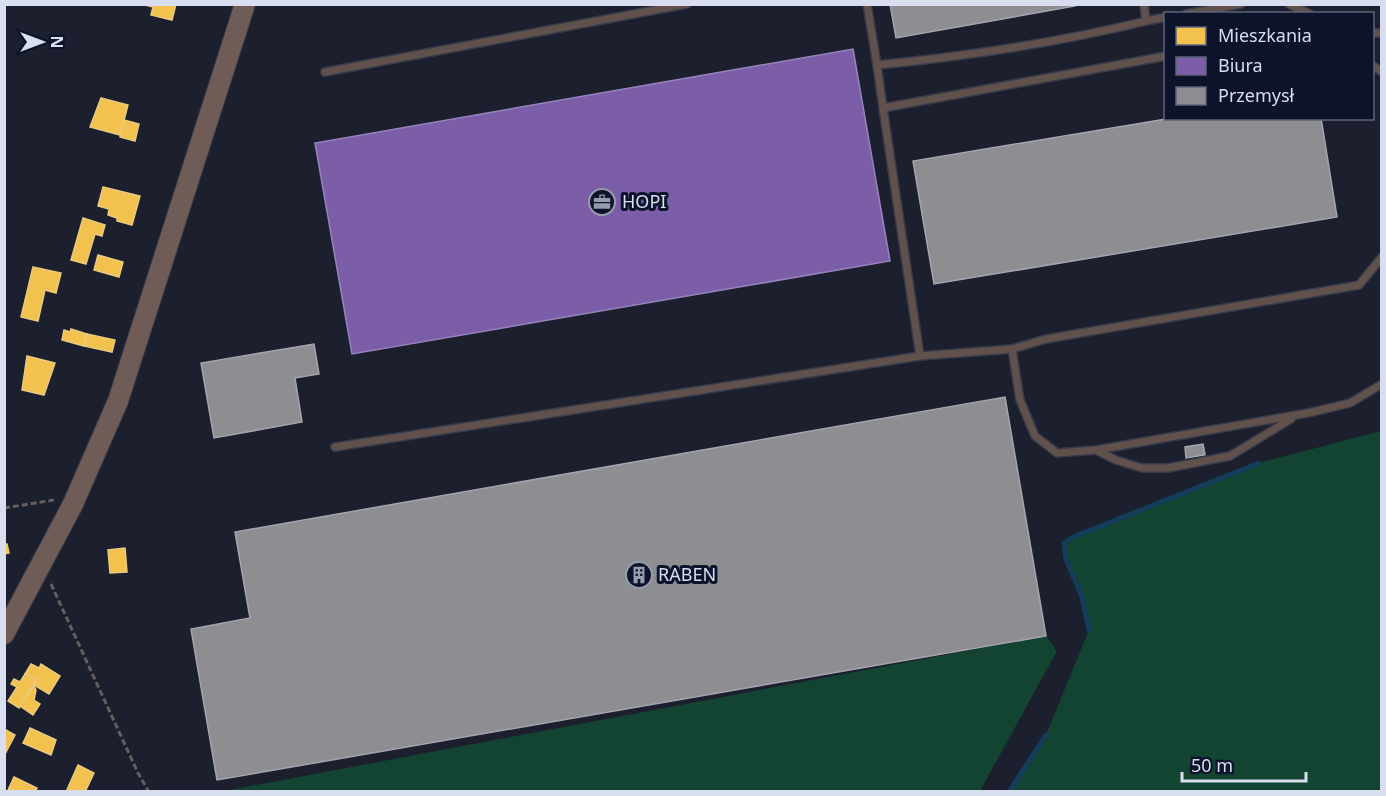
<svg xmlns="http://www.w3.org/2000/svg" width="1386" height="796" viewBox="0 0 1386 796" font-family="'Noto Sans',sans-serif">
	<style>
		.green { fill: #134331 }
		.homes { fill: #f2c14e; stroke: #eaca7e; stroke-width: 1.5 }
		.offices { fill: #7b5ea7; stroke: #9784bd; stroke-width: 1.5 }
		.industry { fill: #8d8d92; stroke: #a4a5ae; stroke-width: 1.5 }
		.lines { fill: none; stroke-linecap: round; stroke-linejoin: round }
		.stream { stroke: #143c5b; stroke-width: 5 }
		.lane-casing { stroke: #383b47; stroke-width: 10 }
		.secondary-casing { stroke: #383b47; stroke-width: 22 }
		.path { stroke: #665d5e; stroke-width: 3; stroke-dasharray: 6 3; stroke-linecap: butt }
		.lane { stroke: #61514d; stroke-width: 7 }
		.secondary { stroke: #705c57; stroke-width: 20 }
		.labels { text-anchor: middle; stroke-width: 6; stroke-linejoin: round; paint-order: stroke }
		.poi-label { font-size: 18px; fill: #d8deef; stroke: #0d132b; text-anchor: start }
	</style>
	<rect width="100%" height="100%" fill="#1c202e"/>
	<g class="green">
		<polygon points="1381,431 1381,791 1009,791 1046,735 1089,630 1082,597 1066,559 1064,543 1073,537 1259,463"/>
		<polygon points="1046,636 1057,651 980,791 219,792"/>
	</g>
	<g class="homes">
		<polygon points="176,4 172,20 151,15 153,7 145,5"/>
		<polygon points="101,98 128,105 120,135 90,127"/>
		<polygon points="124,120 139,124 135,141 120,137"/>
		<polygon points="103,187 140,196 132,225 117,221 117,218 108,215 109,209 98,206"/>
		<polygon points="83,218 105,225 102,236 95,234 86,264 71,260"/>
		<polygon points="98,255 123,262 119,277 94,270"/>
		<polygon points="33,267 61,273 56,293 45,290 38,321 21,317"/>
		<polygon points="71,329 87,334 84,346 62,340 64,330 70,332"/>
		<polygon points="87,334 115,340 112,352 84,346"/>
		<polygon points="27,356 55,363 44,395 22,390"/>
		<polygon points="4,544 7,544 9,553 4,554"/>
		<polygon points="125,548 127,572 110,573 108,550"/>
		<polygon points="31,664 39,668 41,664 60,676 49,694 34,685 36,680 25,674"/>
		<polygon points="25,674 36,680 19,708 8,701 17,687 11,684 14,679 20,682"/>
		<polygon points="34,685 36,690 34,700 40,704 33,715 20,706"/>
		<polygon points="30,728 56,740 51,755 23,743"/>
		<polygon points="4,729 15,735 4,756"/>
		<polygon points="78,765 94,773 85,792 66,792"/>
		<polygon points="14,777 37,788 35,792 8,790"/>
	</g>
	<polygon class="offices" points="853,49 890,261 352,354 315,143"/>
	<g class="industry">
		<polygon points="890,4 1074,4 1075,6 896,38"/>
		<polygon points="1172,118 1321,118 1337,217 934,284 913,161"/>
		<polygon points="314,344 319,374 295,378 302,422 214,438 201,363"/>
		<polygon points="1005,397 1046,636 217,780 191,629 250,618 235,532"/>
		<polygon points="1203,444 1205,455 1186,458 1185,447"/>
	</g>
	<g class="lines">
		<g class="stream">
			<polyline points="1089,630 1082,597 1066,559 1064,543 1073,537 1259,463"/>
			<polyline points="1009,792 1046,735"/>
		</g>
		<defs>
			<g id="lane">
				<path d="M 867,4 L 877,65 C 968,56 1057,43 1146,21"/>
				<polyline points="1144,4 1146,21 1166,17"/>
				<polyline points="1289,4 1310,14"/>
				<polyline points="1186,14 1241,4"/>
				<polyline points="1372,33 1382,33"/>
				<polyline points="877,65 883,108 1166,56"/>
				<polyline points="1372,65 1382,72"/>
				<polyline points="325,72 687,4"/>
				<polyline points="883,108 920,356 1012,349"/>
				<polyline points="1382,257 1359,285 1046,339 1012,349 1020,400 1035,436 1057,453 1096,450 1308,413 1350,403 1382,384"/>
				<polyline points="335,447 920,356"/>
				<polyline points="1096,450 1116,460 1142,468 1168,468 1230,456 1291,419"/>
			</g>
			<polyline id="secondary" points="4,634 73,504 118,401 245,4"/>
		</defs>
		<use href="#lane" class="lane-casing"/>
		<use href="#secondary" class="secondary-casing"/>
		<g class="path">
			<polyline points="4,508 54,500"/>
			<polyline points="51,584 138,773 149,792"/>
		</g>
		<use href="#lane" class="lane"/>
		<use href="#secondary" class="secondary"/>
	</g>
	<defs>
		<symbol id="office-ring" viewBox="-11 -11 22 22"><circle r="9.5" fill="#0d132b" stroke="#969cab" stroke-width="1.5"/><path d="M-6-3h4V-5.5h4V-3h4V5H-6ZM-1-4.5V-3h2v-1.5ZM-6 0V1H6V0Z" fill="#969cab"/></symbol>
		<symbol id="building-ring" viewBox="-11 -11 22 22"><circle r="9.5" fill="#0d132b" stroke="#969cab" stroke-width="1.5"/><path d="M-4-6H4V6H1V3H-1V6H-4ZM-2.5-4.3h1.7v1.8h-1.7ZM.8-4.3h1.7v1.8H.8ZM-2.5-1h1.7V.8h-1.7ZM.8-1h1.7V.8H.8Z" fill="#969cab"/></symbol>
	</defs>
	<g fill-rule="evenodd">
		<use href="#office-ring" x="587" y="187" width="30" height="30"/>
		<use href="#building-ring" x="624" y="560" width="30" height="30"/>
	</g>
	<g class="labels">
		<g class="poi-label">
			<text x="622" y="208">HOPI</text>
			<text x="658" y="581">RABEN</text>
		</g>
	</g>
	<rect width="1386" height="796" fill="none" stroke="#d8deef" stroke-width="12"/>
	<rect x="1164" y="12" width="210" height="108" fill="#0d132b" stroke="#5e6479" stroke-width="1.5"/>
	<rect x="1176" y="27" width="30" height="18" fill="#f2c14e" stroke="#5e6479" stroke-width="1.5"/>
	<text x="1218" y="42" font-size="18" fill="#d8deef">Mieszkania</text>
	<rect x="1176" y="57" width="30" height="18" fill="#7b5ea7" stroke="#5e6479" stroke-width="1.5"/>
	<text x="1218" y="72" font-size="18" fill="#d8deef">Biura</text>
	<rect x="1176" y="87" width="30" height="18" fill="#8d8d92" stroke="#5e6479" stroke-width="1.5"/>
	<text x="1218" y="102" font-size="18" fill="#d8deef">Przemysł</text>
	<g transform="translate(42 42) rotate(90)" stroke="#0d132b" stroke-width="4.5" paint-order="stroke">
	<path d="M0-4.5L10 22L0 15L-10 22Z" fill="#d8deef"/>
	<text y="-9" font-size="16" font-weight="bold" text-anchor="middle" fill="#d8deef">N</text>
	</g>
	<path d="M1182 772v9h124v-9" fill="none" stroke="#d8deef" stroke-width="3"/>
	<text x="1191" y="772" font-size="18" fill="#d8deef" stroke="#0d132b" stroke-width="4.5" paint-order="stroke">50 m</text>
</svg>
